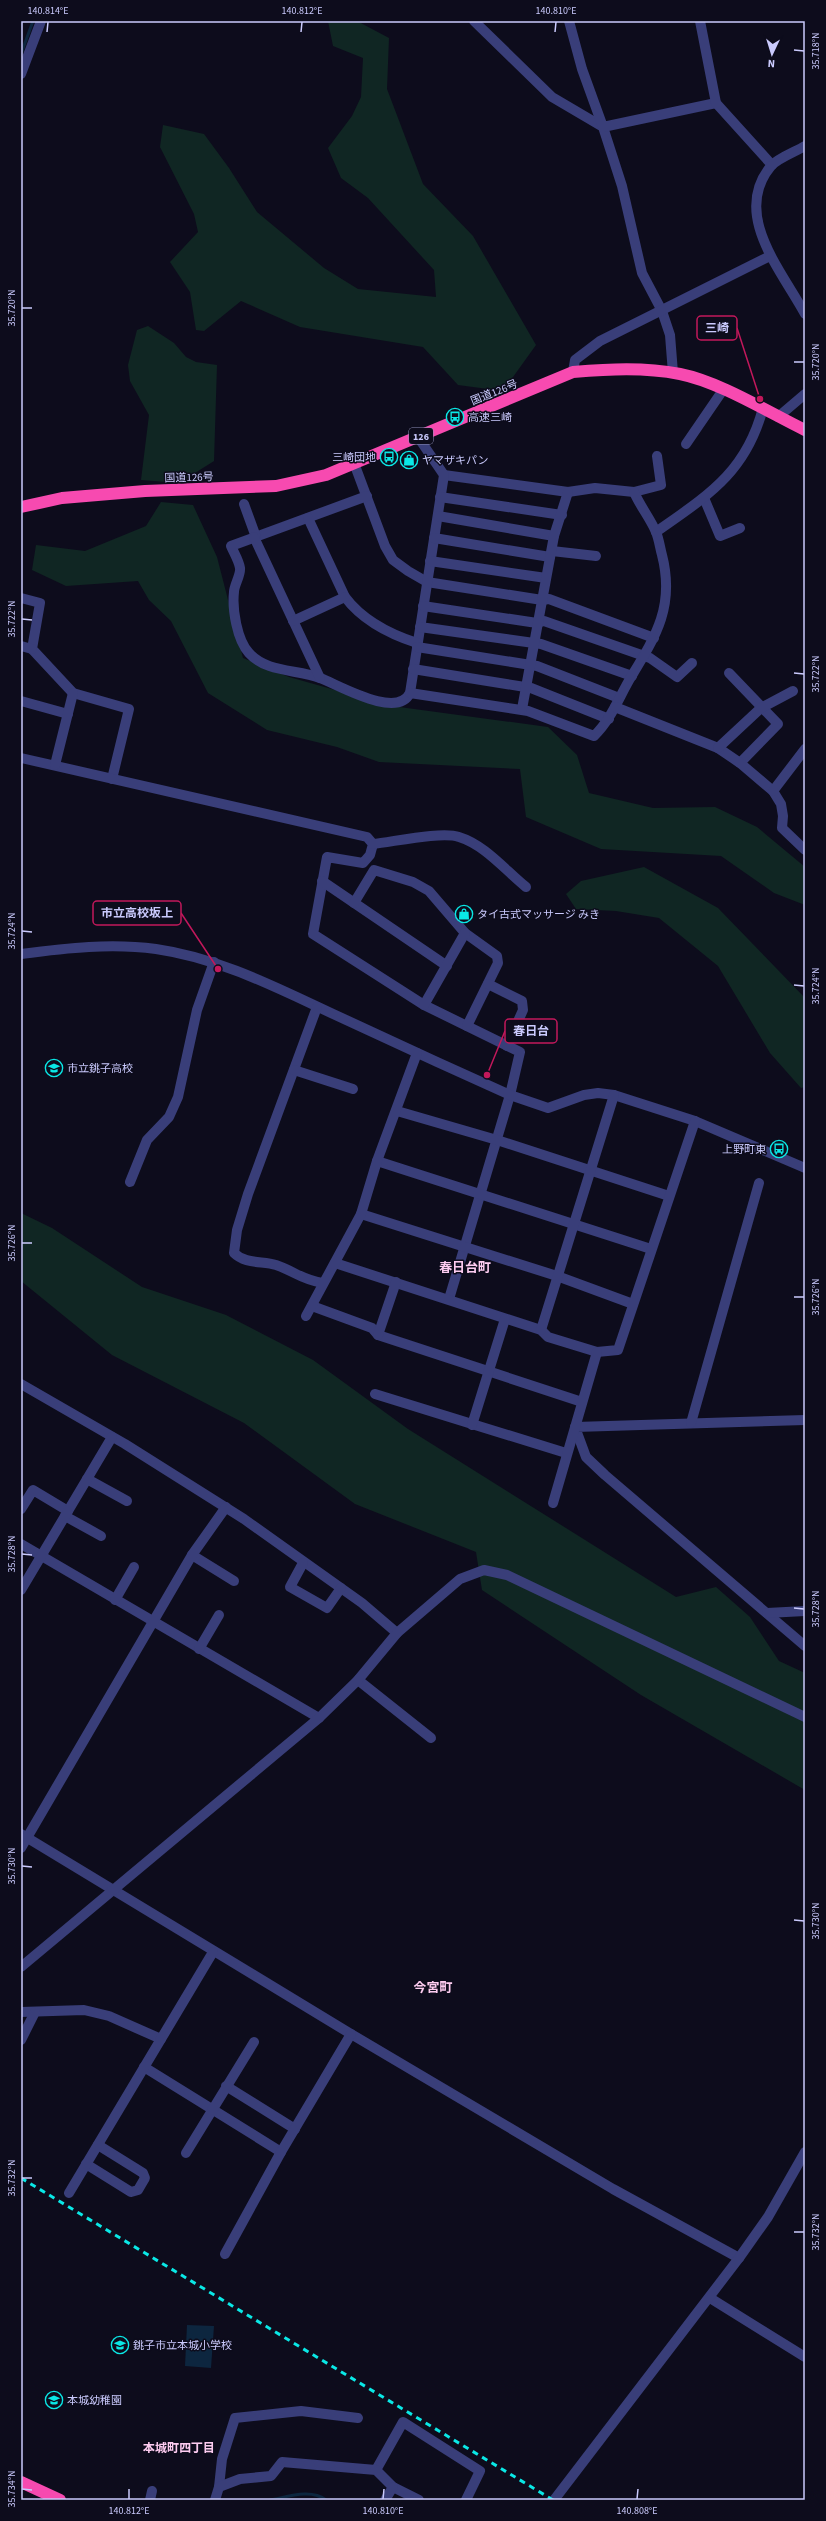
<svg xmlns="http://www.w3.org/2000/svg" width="826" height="2521" viewBox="0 0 826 2521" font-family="'Source Sans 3','Noto Sans JP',sans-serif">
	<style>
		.green { fill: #102623 }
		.water { fill: #0d263f }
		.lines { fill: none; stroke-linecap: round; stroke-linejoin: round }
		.stream { stroke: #0d263f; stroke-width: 3 }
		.minor { stroke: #393e79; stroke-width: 10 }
		.highway { stroke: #f74ab0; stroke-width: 12 }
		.rail { stroke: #0ae8e6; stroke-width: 3; stroke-dasharray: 6 5; stroke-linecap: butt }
		.ticks { fill: none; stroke: #cacafd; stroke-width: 1.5 }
		.labels { text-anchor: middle; stroke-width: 3; stroke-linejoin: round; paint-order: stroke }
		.shield { fill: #0d0c1c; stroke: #9191ba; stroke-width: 1 }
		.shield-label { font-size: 10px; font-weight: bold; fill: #cacafd }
		.street-label { font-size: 11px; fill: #cacafd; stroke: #0d0c1c }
		.poi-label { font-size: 11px; fill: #cacafd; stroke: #0d0c1c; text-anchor: start }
		.neighbourhood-label { font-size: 12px; font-weight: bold; fill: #fdccf0; stroke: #0d0c1c }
		.quarter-label { font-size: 13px; font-weight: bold; fill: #fdccf0; stroke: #0d0c1c }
		.leader { fill: none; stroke: #c2185b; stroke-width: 1.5 }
		.callout-dot { fill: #c2185b; stroke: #0d0c1c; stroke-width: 1.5 }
		.callout { fill: #0d0c1c; stroke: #c2185b; stroke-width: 1.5 }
		.callout-label { font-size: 12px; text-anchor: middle; font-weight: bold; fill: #cacafd }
		.neatline { fill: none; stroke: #cacafd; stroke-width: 1.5 }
		.ticks-label { font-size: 10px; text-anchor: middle; fill: #cacafd }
	</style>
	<rect width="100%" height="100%" fill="#0d0c1c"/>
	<g class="green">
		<polygon points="328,21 357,21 389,38 387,89 423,184 473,236 536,345 503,391 458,385 423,347 300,327 241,301 204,331 196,330 190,292 170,262 198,232 194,214 160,147 163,125 204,134 229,168 257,212 324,268 358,289 436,297 434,270 368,198 341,178 328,148 352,116 361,97 363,58 333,46"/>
		<polygon points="148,326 174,343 186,357 196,362 217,365 214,461 179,483 141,480 149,415 130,381 128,365 137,330"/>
		<polygon points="161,502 193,505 217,557 243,658 289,677 392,706 548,727 577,755 589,793 653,808 715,807 757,827 805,867 805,905 774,893 721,856 601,849 526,817 520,769 379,762 337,747 267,730 208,693 171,621 149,600 138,581 66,586 32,570 36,545 85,551 146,526"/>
		<polygon points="644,867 718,908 805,998 805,1087 801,1088 770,1053 718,966 659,918 616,911 576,909 566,894 581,881"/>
		<polygon points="21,1213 52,1228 142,1287 226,1315 313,1360 408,1429 676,1597 716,1587 750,1617 779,1661 805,1673 805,1790 641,1695 482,1590 476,1552 355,1504 244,1423 112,1355 21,1281"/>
	</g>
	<polygon class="water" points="187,2325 214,2326 211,2368 185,2366"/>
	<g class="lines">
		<g class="stream">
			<polyline points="21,54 33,21"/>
			<path d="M 270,2500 C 287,2497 311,2488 326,2500"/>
		</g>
		<g class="minor">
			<polyline points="474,21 552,97 603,127 622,186 642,273 662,311 670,335 673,373"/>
			<polyline points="569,21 582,69 603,127 716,103"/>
			<polyline points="700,21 716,103 772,165"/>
			<polyline points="21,74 41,21"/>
			<path d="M 805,146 C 795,152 778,158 771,166 C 731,214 782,271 805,314"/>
			<polyline points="573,372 575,360 600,341 770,256"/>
			<polyline points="778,417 805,394"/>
			<polyline points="686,444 723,390"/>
			<polyline points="354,463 385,546 393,560 408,571 427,582 542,600 549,599 654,638"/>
			<polyline points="444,475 568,492 595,488 634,492 661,485 657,456"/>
			<path d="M 367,496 L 231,546 C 234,553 239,561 240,568 C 241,575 234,585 234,592 C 232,609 237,640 249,653 C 267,673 297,669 320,678 C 337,684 397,720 410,693 L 444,475 L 418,437"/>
			<polyline points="440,497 562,515"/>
			<polyline points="704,498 720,536 740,528"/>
			<polyline points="244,504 256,537"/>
			<polyline points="438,516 554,536"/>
			<path d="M 308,518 L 345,597 C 363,621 389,634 417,643"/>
			<path d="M 656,532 C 707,496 746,473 763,408"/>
			<polyline points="254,537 320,678"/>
			<polyline points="434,538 550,557"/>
			<polyline points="552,551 596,556"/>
			<polyline points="430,561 546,578"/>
			<polyline points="21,598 40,603 32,649 73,693 129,709 112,779"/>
			<polyline points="423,606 537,623 544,621 650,658 677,677 692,663"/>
			<polyline points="293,621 345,597"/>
			<polyline points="420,627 541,644 632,676"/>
			<polyline points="21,646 32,649"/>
			<polyline points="417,647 537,666 619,698"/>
			<polyline points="413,669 531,688 609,719"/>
			<polyline points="729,673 778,724 740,763"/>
			<path d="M 410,693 L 528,711 L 594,736 C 611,720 619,697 631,677 C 656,636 675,606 662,555 C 660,548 659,539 656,532 C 650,518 640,506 634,492"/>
			<polyline points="21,701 68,714"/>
			<polyline points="615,707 718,748 740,763 773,791 781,804 783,816 782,828 805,850"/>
			<polyline points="522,709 554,536 568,492"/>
			<polyline points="718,748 761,708 793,691"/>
			<polyline points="21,758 367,837 373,844 370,855 363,863 327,857 313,934 424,1005 520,1052 510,1095 449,1299"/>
			<polyline points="55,765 73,693"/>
			<polyline points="773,791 805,749"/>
			<path d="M 373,844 C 393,842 442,831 459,837 C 485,845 505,870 526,887"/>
			<polyline points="322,881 447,966"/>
			<polyline points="354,903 374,870 413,882 429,891 465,933 497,956 498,963 467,1026"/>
			<path d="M 21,954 C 67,948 111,943 156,949 C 219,958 275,987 331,1013 C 391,1041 450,1068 510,1095 L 548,1108 L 584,1095 L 598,1093 L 614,1095 L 695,1121 L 805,1168"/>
			<polyline points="488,984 522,1001 523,1010 507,1046"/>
			<polyline points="424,1005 465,933"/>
			<path d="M 317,1007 L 248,1194 L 237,1230 L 234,1253 C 245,1264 262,1261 276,1265 C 294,1271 302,1280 323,1283"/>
			<polyline points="294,1070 353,1089"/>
			<polyline points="397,1111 497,1140 669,1196"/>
			<polyline points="377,1161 651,1249"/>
			<polyline points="130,1182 147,1140 169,1117 178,1097 197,1010 214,962"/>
			<polyline points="361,1214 557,1276 633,1304"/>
			<polyline points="335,1263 541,1330 548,1337 597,1352 618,1350 695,1121"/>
			<polyline points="312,1306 372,1328 378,1335 582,1402"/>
			<polyline points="306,1316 361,1214 377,1161 417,1053"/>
			<polyline points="541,1330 614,1095"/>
			<polyline points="378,1335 396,1282"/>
			<polyline points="21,1384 125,1444 244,1519 362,1603 397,1633"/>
			<polyline points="375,1394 566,1453"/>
			<polyline points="805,1420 575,1427 586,1457 605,1475 805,1646"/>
			<polyline points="691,1423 759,1183"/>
			<polyline points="472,1425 505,1319"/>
			<polyline points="87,1479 127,1501"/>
			<polyline points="553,1503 597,1352"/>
			<polyline points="21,1509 33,1490 68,1511"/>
			<polyline points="65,1516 101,1536"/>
			<polyline points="21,1544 319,1718"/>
			<polyline points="192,1555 234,1581"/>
			<polyline points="303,1563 290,1587 327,1608 341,1588"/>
			<polyline points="21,1590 112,1437"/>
			<polyline points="115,1600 134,1567"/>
			<polyline points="767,1613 805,1611"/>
			<polyline points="199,1649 219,1615"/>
			<polyline points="358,1680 431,1738"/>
			<polyline points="21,1834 351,2034 613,2189 739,2258"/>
			<polyline points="21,1848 192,1555 226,1507"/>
			<polyline points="21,1967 319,1718 358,1680 397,1633 460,1579 484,1570 507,1575 805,1717"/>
			<polyline points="21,2012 84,2010 109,2016 161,2039"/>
			<polyline points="21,2040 35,2012"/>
			<polyline points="144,2067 281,2152"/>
			<polyline points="226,2086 295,2129"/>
			<polyline points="186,2153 254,2042"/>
			<polyline points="86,2164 131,2192 138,2190 145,2178 143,2173 98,2145"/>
			<polyline points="69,2193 213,1952"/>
			<polyline points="225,2254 281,2152 351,2034"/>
			<polyline points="710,2298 805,2357"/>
			<polyline points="376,2470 403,2422 480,2471 466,2500"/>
			<polyline points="219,2487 222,2459 235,2418 301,2411 358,2418"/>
			<polyline points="150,2500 152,2491"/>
			<polyline points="215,2500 219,2487 240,2479 271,2476 282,2462 376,2470 393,2487 419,2500"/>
			<polyline points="385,2500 393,2487"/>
			<polyline points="554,2500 739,2258 768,2217 805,2152"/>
		</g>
		<g class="highway">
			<path d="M 21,507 L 62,498 L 145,491 L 276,486 L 326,475 L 573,372 C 609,369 644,367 680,374 C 720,382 768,412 805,430"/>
			<polyline points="21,2482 60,2500"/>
		</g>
		<polyline class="rail" points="21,2178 553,2500"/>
	</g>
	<path class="ticks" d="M 47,32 L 48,22M 301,32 L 302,22M 555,32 L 556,22M 794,50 L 804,51M 22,308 L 32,308M 794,362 L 804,362M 22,619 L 32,620M 794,673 L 804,674M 22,931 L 32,932M 794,985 L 804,986M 22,1243 L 32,1243M 794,1297 L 804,1297M 22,1554 L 32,1555M 794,1608 L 804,1609M 22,1866 L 32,1867M 794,1920 L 804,1921M 22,2178 L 32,2178M 794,2232 L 804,2232M 22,2489 L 32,2490M 129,2499 L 129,2489M 383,2499 L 384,2489M 637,2499 L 638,2489"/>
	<defs>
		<symbol id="bus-ring" viewBox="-11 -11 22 22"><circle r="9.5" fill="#0d0c1c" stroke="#0ae8e6" stroke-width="1.5"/><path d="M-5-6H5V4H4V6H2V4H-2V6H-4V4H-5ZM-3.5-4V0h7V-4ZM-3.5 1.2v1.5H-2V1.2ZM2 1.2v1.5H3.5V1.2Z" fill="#0ae8e6"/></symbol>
		<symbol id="shop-ring" viewBox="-11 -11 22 22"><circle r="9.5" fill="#0d0c1c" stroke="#0ae8e6" stroke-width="1.5"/><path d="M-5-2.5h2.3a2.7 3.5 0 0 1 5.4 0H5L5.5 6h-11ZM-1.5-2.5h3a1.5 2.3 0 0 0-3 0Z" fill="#0ae8e6"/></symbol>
		<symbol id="school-ring" viewBox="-11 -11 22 22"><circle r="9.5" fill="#0d0c1c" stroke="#0ae8e6" stroke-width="1.5"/><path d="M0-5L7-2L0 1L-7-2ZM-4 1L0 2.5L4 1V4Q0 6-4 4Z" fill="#0ae8e6"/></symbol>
	</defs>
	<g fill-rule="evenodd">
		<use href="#bus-ring" x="445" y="407" width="20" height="20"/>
		<use href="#bus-ring" x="379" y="447" width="20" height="20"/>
		<use href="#shop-ring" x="399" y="450" width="20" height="20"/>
		<use href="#shop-ring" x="454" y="904" width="20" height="20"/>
		<use href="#school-ring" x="44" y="1058" width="20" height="20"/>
		<use href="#bus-ring" x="769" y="1139" width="20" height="20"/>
		<use href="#school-ring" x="110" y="2335" width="20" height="20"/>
		<use href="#school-ring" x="44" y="2390" width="20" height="20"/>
	</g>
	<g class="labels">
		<rect class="shield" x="409" y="428" width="24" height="16" rx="3"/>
		<g class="shield-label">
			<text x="421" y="440">126</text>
		</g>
		<g class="street-label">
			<text transform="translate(494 392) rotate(-22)" y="4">国道126号</text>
			<text transform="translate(189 477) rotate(-2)" y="4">国道126号</text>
		</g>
		<g class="poi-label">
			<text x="468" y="421">高速三崎</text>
			<text x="376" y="461" text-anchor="end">三崎団地</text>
			<text x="422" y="464">ヤマザキパン</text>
			<text x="477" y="918">タイ古式マッサージ みき</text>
			<text x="67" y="1072">市立銚子高校</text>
			<text x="766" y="1153" text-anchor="end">上野町東</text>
			<text x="133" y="2349">銚子市立本城小学校</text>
			<text x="67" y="2404">本城幼稚園</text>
		</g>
		<g class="neighbourhood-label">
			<text x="179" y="2452">本城町四丁目</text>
		</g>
		<g class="quarter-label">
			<text x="465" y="1272">春日台町</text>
			<text x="433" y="1992">今宮町</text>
		</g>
	</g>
	<path class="leader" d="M760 399L737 328M218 969L181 913M487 1075L505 1031"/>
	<g class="callout-dot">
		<circle cx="760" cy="399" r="4"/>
		<circle cx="218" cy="969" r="4"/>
		<circle cx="487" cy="1075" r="4"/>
	</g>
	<g class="callout">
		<rect x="697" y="316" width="40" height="24" rx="4"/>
		<rect x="93" y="901" width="88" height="24" rx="4"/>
		<rect x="505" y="1019" width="52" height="24" rx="4"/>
	</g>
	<g class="callout-label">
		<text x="717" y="332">三崎</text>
		<text x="137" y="917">市立高校坂上</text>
		<text x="531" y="1035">春日台</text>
	</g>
	<rect width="826" height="2521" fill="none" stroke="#0d0c1c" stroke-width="44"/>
	<g transform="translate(772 54) rotate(184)" stroke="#0d0c1c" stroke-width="3" paint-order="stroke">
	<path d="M0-3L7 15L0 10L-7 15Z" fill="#cacafd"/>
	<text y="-6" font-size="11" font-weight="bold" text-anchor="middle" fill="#cacafd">N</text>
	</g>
	<rect x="22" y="22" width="782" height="2477" class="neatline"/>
	<g class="ticks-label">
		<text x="48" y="14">140.814°E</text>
		<text x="302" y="14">140.812°E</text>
		<text x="556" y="14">140.810°E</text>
		<text transform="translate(815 51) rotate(-90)" y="4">35.718°N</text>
		<text transform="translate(11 308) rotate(-90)" y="4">35.720°N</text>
		<text transform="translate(815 362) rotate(-90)" y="4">35.720°N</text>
		<text transform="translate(11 619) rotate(-90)" y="4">35.722°N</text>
		<text transform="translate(815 674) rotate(-90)" y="4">35.722°N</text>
		<text transform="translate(11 931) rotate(-90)" y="4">35.724°N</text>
		<text transform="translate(815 986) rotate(-90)" y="4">35.724°N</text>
		<text transform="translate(11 1243) rotate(-90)" y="4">35.726°N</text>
		<text transform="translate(815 1297) rotate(-90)" y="4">35.726°N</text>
		<text transform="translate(11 1554) rotate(-90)" y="4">35.728°N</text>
		<text transform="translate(815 1609) rotate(-90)" y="4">35.728°N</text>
		<text transform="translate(11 1866) rotate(-90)" y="4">35.730°N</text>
		<text transform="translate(815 1921) rotate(-90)" y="4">35.730°N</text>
		<text transform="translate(11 2178) rotate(-90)" y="4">35.732°N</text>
		<text transform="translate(815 2232) rotate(-90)" y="4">35.732°N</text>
		<text transform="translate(11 2489) rotate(-90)" y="4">35.734°N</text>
		<text x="129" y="2514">140.812°E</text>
		<text x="383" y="2514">140.810°E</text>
		<text x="637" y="2514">140.808°E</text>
	</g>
</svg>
